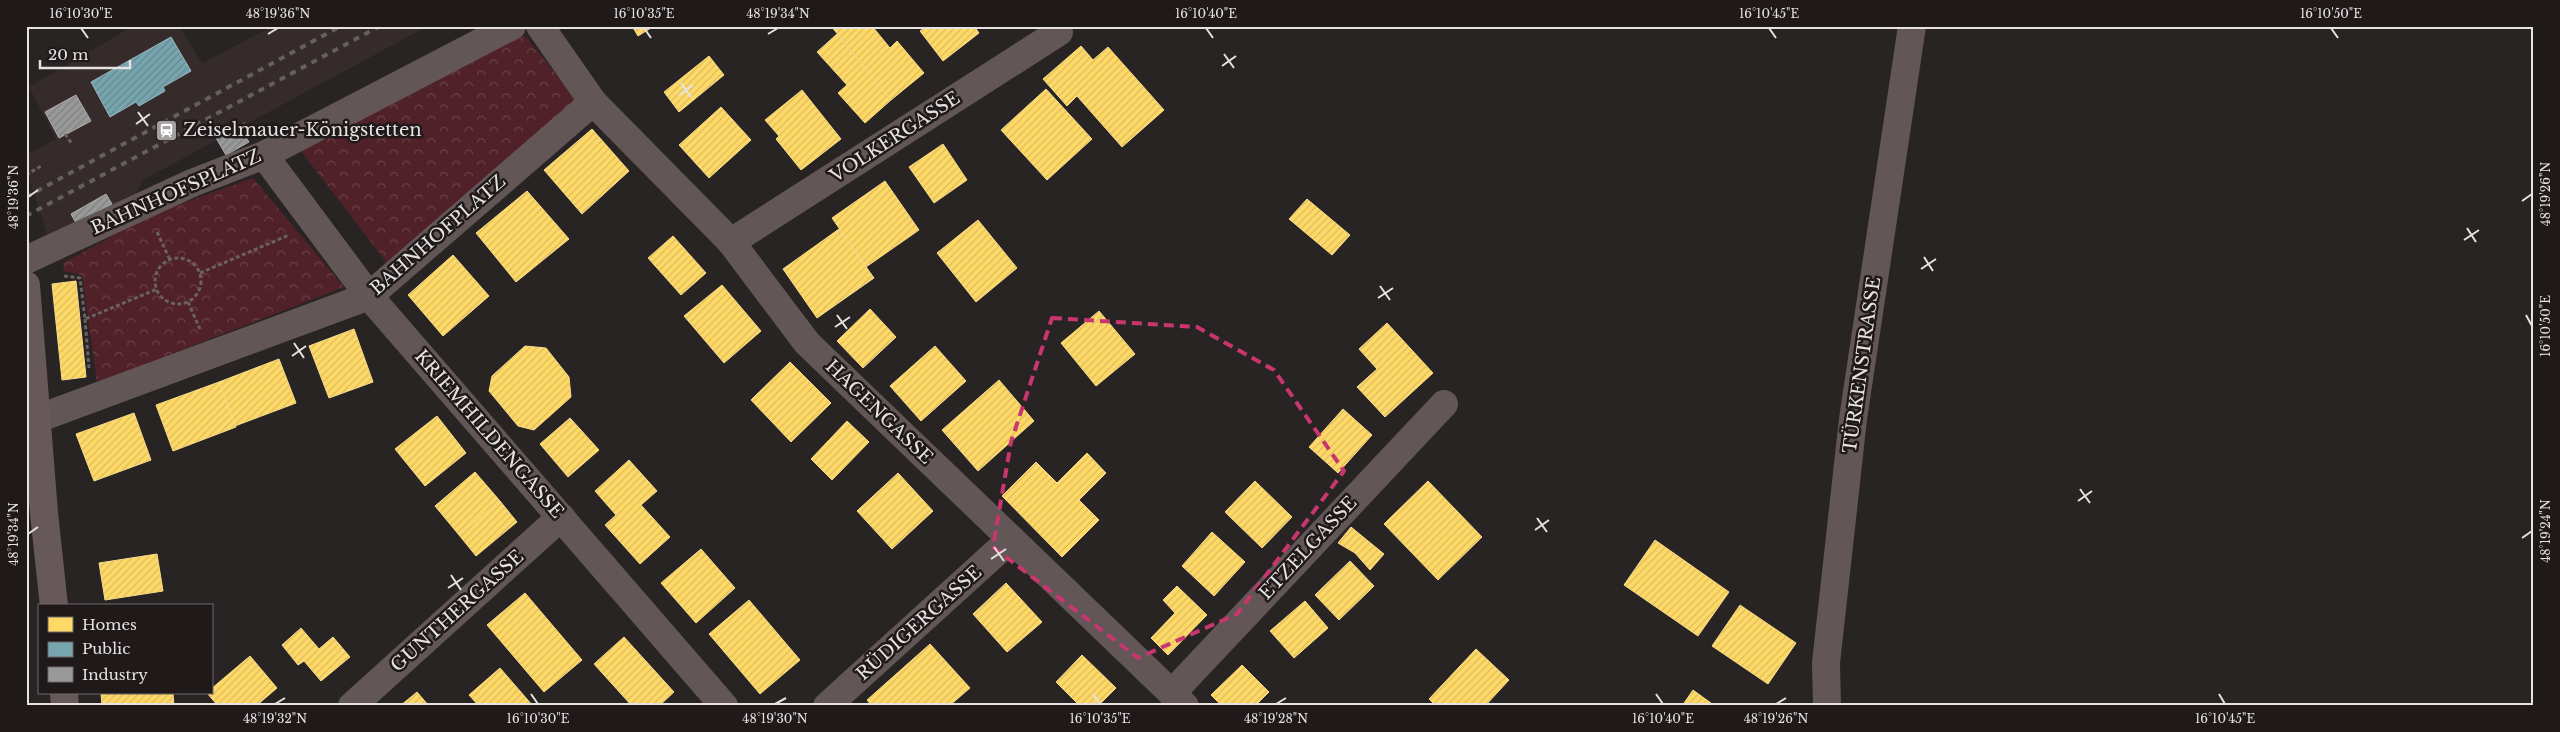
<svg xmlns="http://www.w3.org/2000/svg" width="2560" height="732" viewBox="0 0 2560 732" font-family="'Libre Baskerville',serif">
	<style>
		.built { fill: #362b2b }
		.park { fill: url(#park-crowns) }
		.homes { fill: url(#homes-hatch); stroke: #f8dc8b }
		.public { fill: url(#public-hatch); stroke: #98b7be }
		.industry { fill: url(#industry-hatch); stroke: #b0afaf }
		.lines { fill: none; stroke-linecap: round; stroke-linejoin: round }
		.path { stroke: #696162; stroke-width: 3; stroke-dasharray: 4 2.5; stroke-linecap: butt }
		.street { stroke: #625657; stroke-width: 28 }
		.secondary { stroke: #67595a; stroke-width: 28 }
		.rail { stroke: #645f60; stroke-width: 4; stroke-dasharray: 6 6; stroke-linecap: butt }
		.marked { fill: none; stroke: #c8366f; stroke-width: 4; stroke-dasharray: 10 6; stroke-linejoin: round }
		.ticks { fill: none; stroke: #e7e2e2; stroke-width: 2 }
		.labels { text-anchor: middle; stroke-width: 5; stroke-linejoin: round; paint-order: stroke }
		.poi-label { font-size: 18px; fill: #e7e2e2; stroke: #1f191a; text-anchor: start }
		.street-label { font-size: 18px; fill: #e7e2e2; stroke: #1f191a }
		.neatline { fill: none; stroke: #e7e2e2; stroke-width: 2 }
		.ticks-label { font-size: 12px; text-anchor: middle; fill: #e7e2e2 }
	</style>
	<defs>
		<pattern id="park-crowns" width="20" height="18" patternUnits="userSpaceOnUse" patternTransform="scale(1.25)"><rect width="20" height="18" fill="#502128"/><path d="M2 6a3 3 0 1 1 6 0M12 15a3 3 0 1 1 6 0" fill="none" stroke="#694147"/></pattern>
		<pattern id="homes-hatch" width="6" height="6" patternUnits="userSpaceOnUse" patternTransform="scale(1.25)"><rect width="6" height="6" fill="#ffd966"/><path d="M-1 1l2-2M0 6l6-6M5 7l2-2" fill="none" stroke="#dabb5f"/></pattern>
		<pattern id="public-hatch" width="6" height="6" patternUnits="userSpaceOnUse" patternTransform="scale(1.25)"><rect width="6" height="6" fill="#76a5af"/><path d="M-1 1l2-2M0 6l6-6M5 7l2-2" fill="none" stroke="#67888f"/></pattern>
		<pattern id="industry-hatch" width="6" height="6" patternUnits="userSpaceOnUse" patternTransform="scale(1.25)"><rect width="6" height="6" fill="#999"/><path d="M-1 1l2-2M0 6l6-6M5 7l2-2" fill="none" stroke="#808080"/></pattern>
	</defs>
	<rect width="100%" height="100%" fill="#282424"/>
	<polygon class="built" points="133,26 179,26 202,63 273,26 428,26 143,180 132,201 49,240 30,182 26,155 56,139 29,87"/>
	<g class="park">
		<polygon points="524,35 578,101 388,264 300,150"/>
		<polygon points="253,178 344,287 97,383 82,275 64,271 63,263 155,213"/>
	</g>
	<g class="homes">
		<polygon points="632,26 654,26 638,36"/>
		<polygon points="831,26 872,26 890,48 897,41 924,73 891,100"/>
		<polygon points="926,26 974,26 979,33 943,61 920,31"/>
		<polygon points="837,34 891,100 865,123 838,93 847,85 817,52"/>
		<polygon points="1081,46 1093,60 1108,47 1164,110 1122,147 1077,96 1067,106 1043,79"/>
		<polygon points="709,56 724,75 679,112 664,92"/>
		<polygon points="1046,89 1092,139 1047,180 1001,130"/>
		<polygon points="802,90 841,139 801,170 776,139 779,136 765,120"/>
		<polygon points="721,107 751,140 709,178 679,145"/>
		<polygon points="592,129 629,171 582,214 544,170"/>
		<polygon points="943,144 967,180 934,203 909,167"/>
		<polygon points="885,181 919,230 866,267 832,218"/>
		<polygon points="527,191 569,239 516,282 476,233"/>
		<polygon points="1307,199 1350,235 1332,255 1289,219"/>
		<polygon points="978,220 1017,268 976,302 937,253"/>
		<polygon points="839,229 874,278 817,318 783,269"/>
		<polygon points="673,236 706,273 681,295 648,258"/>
		<polygon points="453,255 489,296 443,336 408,295"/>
		<polygon points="76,281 86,377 62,380 52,284"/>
		<polygon points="722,285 761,331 724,363 684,316"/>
		<polygon points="870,309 896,337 863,368 837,341"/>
		<polygon points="1099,311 1135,354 1096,386 1061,343"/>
		<polygon points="1387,323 1433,373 1385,417 1357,387 1377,369 1359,349"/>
		<polygon points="354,329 373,382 329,398 309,346"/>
		<polygon points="525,346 546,348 569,377 571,397 534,430 518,426 489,391 492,376"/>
		<polygon points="935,346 966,381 921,421 890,386"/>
		<polygon points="279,359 296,403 235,426 219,382"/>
		<polygon points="790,362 831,403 791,442 751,400"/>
		<polygon points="999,380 1034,421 978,471 942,430"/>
		<polygon points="219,382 236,427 173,451 156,405"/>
		<polygon points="1343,409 1372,435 1338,473 1309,447"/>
		<polygon points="134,413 151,460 94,481 76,434"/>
		<polygon points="437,416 466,453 425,486 395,449"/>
		<polygon points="570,418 599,450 568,477 540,444"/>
		<polygon points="847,421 869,442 832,480 811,459"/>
		<polygon points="1087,453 1106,473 1079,500 1099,520 1062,557 1002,496 1036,462 1057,483"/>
		<polygon points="629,460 657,491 641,505 670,537 640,564 605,525 616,515 595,491"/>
		<polygon points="475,472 500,501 459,535 435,506"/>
		<polygon points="898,473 933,511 892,549 857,511"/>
		<polygon points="1255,481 1292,517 1262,548 1225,512"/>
		<polygon points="1428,481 1482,537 1438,580 1384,524"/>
		<polygon points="500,501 517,522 476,556 459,535"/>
		<polygon points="1351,527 1384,554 1370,570 1355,553 1338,543"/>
		<polygon points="1212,532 1245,562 1214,596 1182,566"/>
		<polygon points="1655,540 1729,592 1698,636 1624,585"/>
		<polygon points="701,549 735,588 696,623 661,583"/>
		<polygon points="157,554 163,591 105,600 99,563"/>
		<polygon points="1350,561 1374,586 1339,620 1315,595"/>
		<polygon points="1006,583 1042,622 1007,652 973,614"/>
		<polygon points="1177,586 1207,615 1168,655 1151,638 1175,613 1163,600"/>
		<polygon points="525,593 582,660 544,692 487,625"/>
		<polygon points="749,600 800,660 760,694 709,634"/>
		<polygon points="1305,601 1328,628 1294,658 1270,631"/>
		<polygon points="1740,605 1796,643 1768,684 1712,646"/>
		<polygon points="301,628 319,649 333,637 350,657 321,681 304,661 298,665 282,645"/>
		<polygon points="624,637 674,692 659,706 632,706 594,664"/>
		<polygon points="930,644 970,688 949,706 872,706 867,700"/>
		<polygon points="1476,649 1509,680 1485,706 1436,706 1429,699"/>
		<polygon points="1082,655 1116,688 1098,706 1080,706 1056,682"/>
		<polygon points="250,656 277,688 256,706 218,706 207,693 211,693 211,689"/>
		<polygon points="1242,665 1269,692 1255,706 1222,706 1211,695"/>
		<polygon points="500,668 533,706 479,706 469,695"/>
		<polygon points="1693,690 1715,706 1682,706"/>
		<polygon points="417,692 429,706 400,706"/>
		<polygon points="101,693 173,693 174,706 102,706"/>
	</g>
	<polygon class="public" points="171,37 191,71 163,87 165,91 139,106 136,102 110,117 91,82"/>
	<g class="industry">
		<polygon points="76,95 91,121 59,138 45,112"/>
		<polygon points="238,125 249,142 226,155 216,138"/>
		<polygon points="106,194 112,204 77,225 71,214"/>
	</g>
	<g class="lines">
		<g class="path">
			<polyline points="243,123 249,131"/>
			<polyline points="65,134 72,144"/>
			<polyline points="26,175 41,166"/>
			<polyline points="157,232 170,260"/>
			<circle cx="178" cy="281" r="23"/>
			<polyline points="200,273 289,235"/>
			<polyline points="64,276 80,278 85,319 157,289"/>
			<polyline points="188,302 200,329"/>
			<polyline points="85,319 89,368"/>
		</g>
		<g class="street">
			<polyline points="540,26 593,102 731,242 807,343 1185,706"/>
			<polyline points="264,155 369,296 724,706"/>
			<polyline points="731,242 1059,32"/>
			<polyline points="26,260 192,183 264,155 512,26"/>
			<polyline points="26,423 369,296 593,102"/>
			<polyline points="1172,693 1444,404"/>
			<polyline points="352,706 561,517"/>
			<polyline points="827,706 1011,539"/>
			<polyline points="1827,706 1826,663 1853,419 1912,26"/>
		</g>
		<g class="secondary">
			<polyline points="26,285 44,513 54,606"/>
			<polyline points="64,693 65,706"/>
		</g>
		<g class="rail">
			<polyline points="26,197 341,26"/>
			<polyline points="26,216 380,26"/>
		</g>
	</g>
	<path class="marked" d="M 1052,318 L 1197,327 L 1274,370 L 1344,471 L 1237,614 L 1138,658 L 993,547 L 1011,442 Z"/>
	<path class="ticks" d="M 81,28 L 88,38M 644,28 L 651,38M 1206,28 L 1213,38M 1769,28 L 1776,38M 2331,28 L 2338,38M 268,34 L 278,28M 768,34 L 778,28M 1224,54 L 1234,68M 1222,66 L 1236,56M 681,83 L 691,97M 679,95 L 693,85M 138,112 L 148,126M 136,124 L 150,114M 28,197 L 38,190M 2522,201 L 2532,194M 2467,228 L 2476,242M 2464,240 L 2479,230M 1924,257 L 1933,271M 1921,269 L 1936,259M 1380,286 L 1390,300M 1378,298 L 1393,288M 837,315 L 847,329M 2526,315 L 2532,326M 835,327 L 850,317M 294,343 L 304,358M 292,356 L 306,346M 2080,489 L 2090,503M 2078,501 L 2092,491M 1537,518 L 1547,532M 1535,530 L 1549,520M 28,534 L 38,527M 2522,538 L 2532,531M 994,547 L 1004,561M 991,559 L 1006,549M 451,575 L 461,590M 448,588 L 463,578M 531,694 L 538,704M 1093,694 L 1100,704M 1656,694 L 1663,704M 2219,694 L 2225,704M 275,704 L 285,698M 775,704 L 786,698M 1276,704 L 1286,698M 1776,704 L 1786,698"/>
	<defs>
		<symbol id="station-square" viewBox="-11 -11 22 22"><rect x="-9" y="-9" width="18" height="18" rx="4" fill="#a4a0a0" stroke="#1f191a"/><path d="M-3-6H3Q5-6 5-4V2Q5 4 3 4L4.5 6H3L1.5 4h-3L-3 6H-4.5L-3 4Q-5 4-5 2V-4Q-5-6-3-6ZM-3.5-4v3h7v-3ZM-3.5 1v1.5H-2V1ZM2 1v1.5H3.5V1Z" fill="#fff"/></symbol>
	</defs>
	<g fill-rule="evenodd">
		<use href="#station-square" x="154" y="118" width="25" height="25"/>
	</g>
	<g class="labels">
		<g class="poi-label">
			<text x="183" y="136">Zeiselmauer-Königstetten</text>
		</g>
		<g class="street-label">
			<text transform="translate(895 137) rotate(-33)" y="6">VOLKERGASSE</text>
			<text transform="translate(176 192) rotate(-24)" y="6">BAHNHOFSPLATZ</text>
			<text transform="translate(438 235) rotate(-41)" y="6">BAHNHOFPLATZ</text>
			<text transform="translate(1862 365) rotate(-82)" y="6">TÜRKENSTRASSE</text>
			<text transform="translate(879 412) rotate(44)" y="6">HAGENGASSE</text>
			<text transform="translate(489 434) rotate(49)" y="6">KRIEMHILDENGASSE</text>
			<text transform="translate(1308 548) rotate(-47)" y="6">ETZELGASSE</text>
			<text transform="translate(457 611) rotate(-42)" y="6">GUNTHERGASSE</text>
			<text transform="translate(919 623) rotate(-42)" y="6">RÜDIGERGASSE</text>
		</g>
	</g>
	<rect width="2560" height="732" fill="none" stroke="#1f191a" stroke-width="55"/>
	<rect x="38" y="604" width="175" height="90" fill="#1f191a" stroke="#6f696a"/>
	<rect x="48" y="617" width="25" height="15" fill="#ffd966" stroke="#6f696a"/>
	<text x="82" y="630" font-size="15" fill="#e7e2e2">Homes</text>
	<rect x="48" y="642" width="25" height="15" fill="#76a5af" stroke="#6f696a"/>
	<text x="82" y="654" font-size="15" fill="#e7e2e2">Public</text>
	<rect x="48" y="667" width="25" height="15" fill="#999999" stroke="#6f696a"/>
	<text x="82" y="680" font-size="15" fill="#e7e2e2">Industry</text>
	<path d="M40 60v8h90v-8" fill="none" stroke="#e7e2e2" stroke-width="2.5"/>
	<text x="48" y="60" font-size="15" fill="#e7e2e2" stroke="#1f191a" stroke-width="4" paint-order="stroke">20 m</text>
	<rect x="28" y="28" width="2504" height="676" class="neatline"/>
	<g class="ticks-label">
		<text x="81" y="18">16°10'30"E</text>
		<text x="278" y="18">48°19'36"N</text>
		<text x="644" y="18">16°10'35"E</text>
		<text x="778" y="18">48°19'34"N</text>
		<text x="1206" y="18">16°10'40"E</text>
		<text x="1769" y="18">16°10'45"E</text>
		<text x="2331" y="18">16°10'50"E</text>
		<text transform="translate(2546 194) rotate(-90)" y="4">48°19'26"N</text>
		<text transform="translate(14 197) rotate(-90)" y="4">48°19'36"N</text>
		<text transform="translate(2546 326) rotate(-90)" y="4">16°10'50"E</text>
		<text transform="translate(2546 531) rotate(-90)" y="4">48°19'24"N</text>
		<text transform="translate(14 534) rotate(-90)" y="4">48°19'34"N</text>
		<text x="275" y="723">48°19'32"N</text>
		<text x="538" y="723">16°10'30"E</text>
		<text x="775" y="723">48°19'30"N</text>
		<text x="1100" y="723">16°10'35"E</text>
		<text x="1276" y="723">48°19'28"N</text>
		<text x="1663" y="723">16°10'40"E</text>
		<text x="1776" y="723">48°19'26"N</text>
		<text x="2225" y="723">16°10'45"E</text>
	</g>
</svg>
